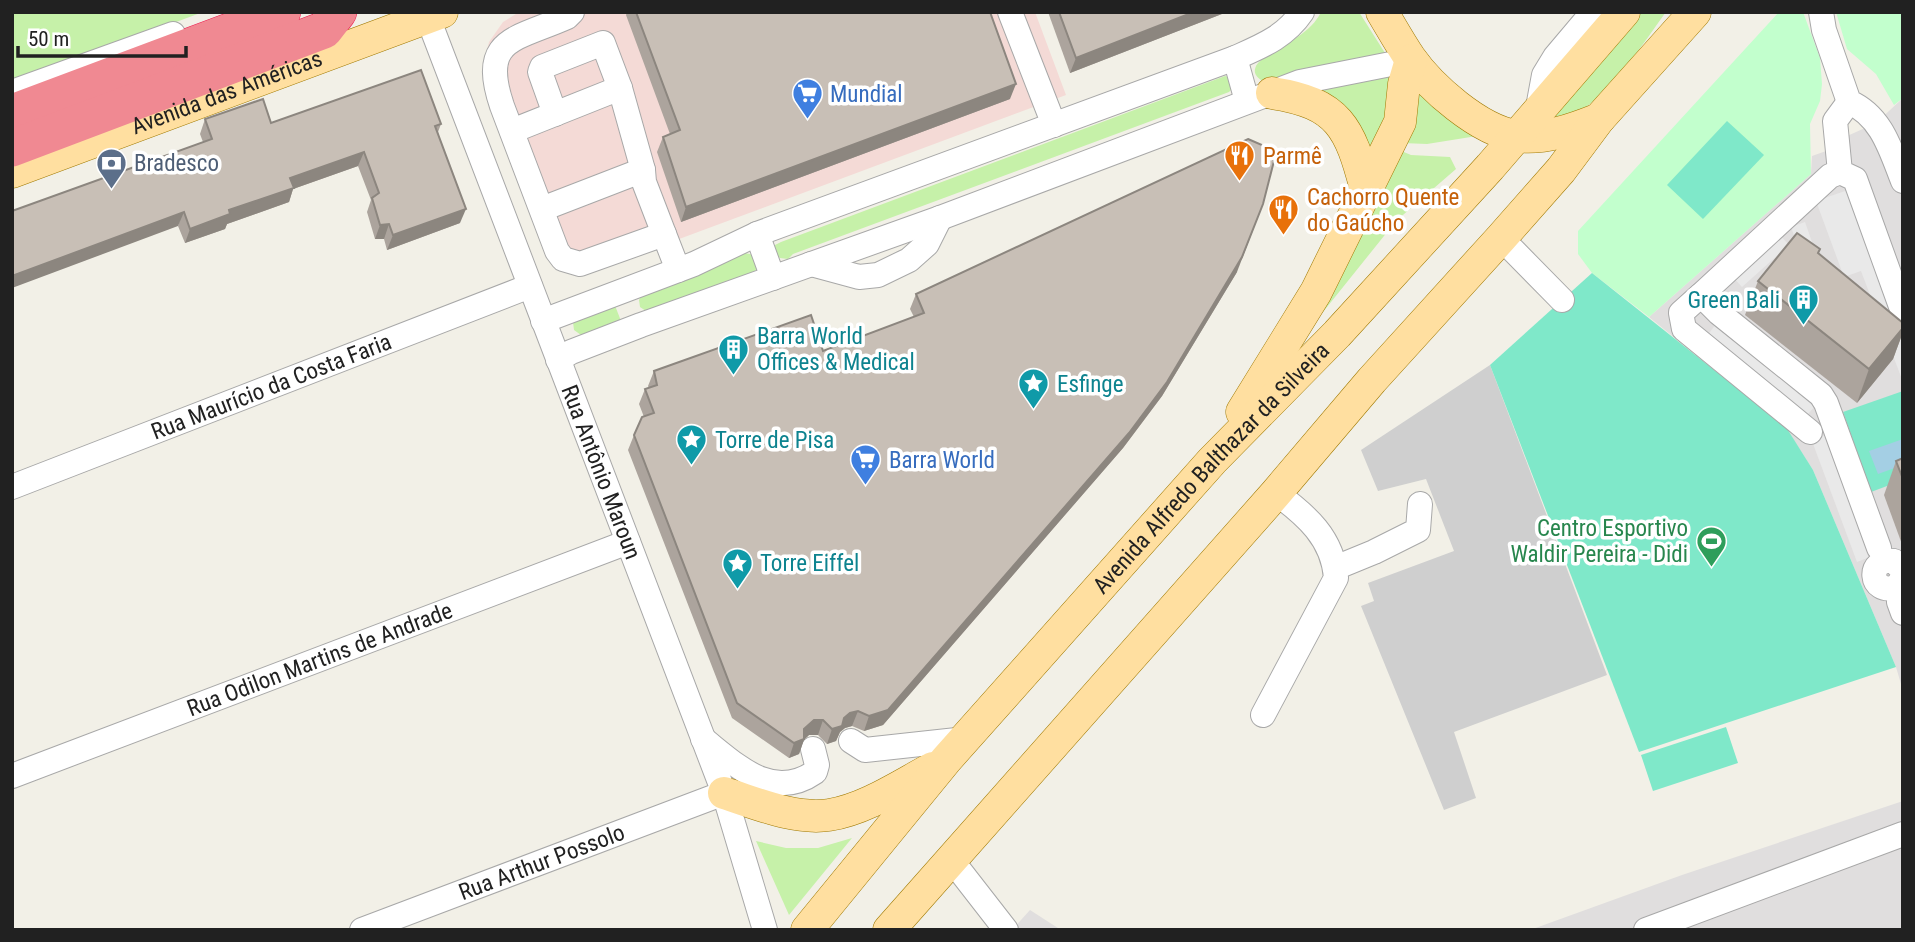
<svg xmlns="http://www.w3.org/2000/svg" width="1915" height="942" viewBox="0 0 1915 942" font-family="'Roboto Condensed',sans-serif">
	<style>
		.residential { fill: #e0dede }
		.commercial { fill: #f4dad6 }
		.religious { fill: #cfcfcf }
		.grass { fill: #c6f1a9 }
		.park { fill: #c2ffcd }
		.pitch { fill: #7fe8c9 }
		.parking { fill: #e9e9e9 }
		.water { fill: #a4cfe4 }
		.lines { fill: none; stroke-linecap: round; stroke-linejoin: round }
		.minor-casing { stroke: #a8a8a8; stroke-width: 26 }
		.major-casing { stroke: #9f7900; stroke-width: 33 }
		.highway-casing { stroke: #ed184d; stroke-width: 38 }
		.minor { stroke: #fff; stroke-width: 24 }
		.major { stroke: #ffdfa0; stroke-width: 32 }
		.highway { stroke: #f08992; stroke-width: 37 }
		.wall { fill: #aca49d }
		.shaded-wall { fill: #8c867f }
		.building { fill: #c8bfb6; stroke: #8c867f; stroke-width: 2 }
		.labels { text-anchor: middle; stroke-width: 7; stroke-linejoin: round; paint-order: stroke }
		.street-label { font-size: 23px; fill: #212121; stroke: #fff }
		.shop-label { font-size: 23px; fill: #366cbe; stroke: #fff; text-anchor: start }
		.food-label { font-size: 23px; fill: #c56008; stroke: #fff; text-anchor: start }
		.service-label { font-size: 23px; fill: #4e5e75; stroke: #fff; text-anchor: start }
		.culture-label { font-size: 23px; fill: #0d838f; stroke: #fff; text-anchor: start }
		.leisure-label { font-size: 23px; fill: #27864d; stroke: #fff; text-anchor: end }
	</style>
	<rect width="100%" height="100%" fill="#f2f0e7"/>
	<g class="residential">
		<polygon points="1903,98 1903,683 1901,684 1896,667 1813,470 1786,428 1649,317 1811,174 1812,156 1846,144 1845,137 1876,123"/>
		<polygon points="1903,801 1903,930 1530,930 1682,875"/>
		<polygon points="1030,910 1061,930 1012,930"/>
	</g>
	<polygon class="commercial" points="519,12 1035,12 1066,95 585,274 570,274 483,66 489,42 503,22"/>
	<polygon class="religious" points="1490,365 1607,675 1454,732 1476,798 1444,810 1361,606 1374,601 1368,583 1454,551 1426,479 1378,491 1361,450"/>
	<g class="grass">
		<polygon points="16,12 203,12 12,83 12,14"/>
		<path d="M 1321,12 L 1359,12 L 1385,53 L 1381,56 L 1273,79 L 1261,80 C 1256,76 1253,73 1256,66 C 1264,51 1308,40 1321,12 Z"/>
		<path d="M 1635,12 L 1666,12 C 1642,44 1595,122 1551,120 Z"/>
		<polygon points="1390,75 1388,112 1369,148 1318,88"/>
		<polygon points="1225,76 1229,77 1231,90 1229,92 793,254 788,259 780,258 774,253 775,245 781,242"/>
		<polygon points="1422,92 1477,136 1427,144 1402,143 1417,94"/>
		<polygon points="1399,150 1411,155 1450,157 1456,169 1396,221 1323,312 1319,309"/>
		<polygon points="745,253 754,255 757,268 755,271 653,310 646,311 640,307 639,300 643,292"/>
		<polygon points="614,303 621,321 581,335 574,330 573,322"/>
		<polygon points="852,838 789,915 756,841 786,848 818,848"/>
	</g>
	<g class="park">
		<polygon points="1779,12 1803,12 1820,58 1822,84 1820,101 1810,124 1811,174 1649,317 1592,273 1578,254 1578,231"/>
		<polygon points="1836,12 1903,12 1903,98 1894,105 1876,74 1847,49"/>
	</g>
	<g class="pitch">
		<polygon points="1727,121 1764,155 1703,219 1667,185"/>
		<polygon points="1592,273 1786,427 1813,470 1896,667 1639,752 1490,365"/>
		<polygon points="1903,391 1903,480 1871,492 1843,412"/>
		<polygon points="1726,727 1738,763 1653,791 1641,755"/>
	</g>
	<g class="parking">
		<polygon points="1848,190 1903,342 1903,382 1861,271 1844,277 1816,201"/>
		<polygon points="1805,222 1826,282 1812,287 1791,227"/>
		<polygon points="1779,234 1789,245 1742,287 1732,276"/>
		<polygon points="1716,324 1817,404 1807,415 1707,336"/>
		<polygon points="1827,434 1872,556 1857,562 1812,441"/>
	</g>
	<polygon class="water" points="1903,439 1903,465 1878,474 1869,451"/>
	<g class="lines">
		<defs>
			<g id="minor">
				<path d="M 572,12 L 567,17 C 515,40 479,38 502,106 L 557,251 L 563,259 L 580,264 L 664,234 L 678,270"/>
				<polyline points="1010,12 1054,125"/>
				<path d="M 1821,12 L 1824,30 L 1849,102 C 1882,116 1891,151 1903,181"/>
				<path id="s1" d="M 428,18 L 724,793 L 765,930"/>
				<polyline points="1235,58 1247,101"/>
				<polyline points="12,92 173,34"/>
				<polyline points="1849,102 1835,121 1840,172 1855,179 1903,312"/>
				<polyline points="1537,113 1544,75 1555,57 1593,12"/>
				<polyline points="555,114 540,72 542,67 603,43 620,88 643,170 644,182 664,234"/>
				<polyline points="512,131 620,88"/>
				<polyline points="1840,172 1830,176 1701,295 1719,313 1821,395 1826,403 1879,548"/>
				<polyline points="542,209 643,170"/>
				<polyline points="757,234 773,278"/>
				<polyline points="1501,238 1562,300"/>
				<polyline points="811,264 859,277 878,275 909,260 927,244 940,218"/>
				<polyline points="1701,295 1681,313 1684,329 1810,432"/>
				<path d="M 543,321 L 694,264 L 757,234 L 1235,58 C 1262,46 1285,37 1302,12"/>
				<polyline points="558,360 571,352 641,325 940,218 1300,82 1411,60"/>
				<path id="s2" d="M 12,487 L 530,286"/>
				<polyline points="1335,568 1374,552 1418,530 1420,504"/>
				<path d="M 1903,571 L 1894,561 C 1866,557 1869,596 1896,587 L 1903,578"/>
				<polyline points="1899,602 1903,613"/>
				<path d="M 1263,715 L 1336,578 C 1333,538 1306,515 1276,493"/>
				<path d="M 703,739 C 736,765 772,802 815,772 L 817,765 L 813,749"/>
				<polyline points="851,741 865,750 966,739"/>
				<path id="s3" d="M 12,776 L 628,542"/>
				<polyline points="950,858 1006,930"/>
				<path id="s4" d="M 362,930 L 724,793"/>
				<polyline points="1646,930 1903,834"/>
			</g>
			<g id="major">
				<path d="M 1382,12 C 1391,27 1400,43 1410,58 C 1431,88 1479,130 1516,136 C 1544,140 1574,129 1599,119"/>
				<path d="M 1272,93 C 1339,103 1350,128 1366,189"/>
				<path id="s5" d="M 12,172 L 442,12"/>
				<polyline points="1242,412 1316,292 1400,122 1404,84 1411,60"/>
				<path d="M 724,793 C 756,803 794,820 829,815 C 866,809 901,785 933,768"/>
				<path id="s6" d="M 807,930 L 946,760 L 1212,461 L 1337,334 L 1490,167 L 1624,12"/>
				<polyline points="889,930 1276,493 1372,380 1501,238 1561,170 1599,119 1695,12"/>
			</g>
			<g id="highway">
				<polyline points="12,113 282,12"/>
				<polyline points="12,148 324,30 338,12"/>
			</g>
		</defs>
		<use href="#minor" class="minor-casing"/>
		<use href="#major" class="major-casing"/>
		<use href="#highway" class="highway-casing"/>
		<use href="#minor" class="minor"/>
		<use href="#major" class="major"/>
		<use href="#highway" class="highway"/>
	</g>
	<g class="wall">
		<polygon points="627,12 990,12 1010,99 681,222 657,152 663,137 670,134 626,15"/>
		<polygon points="1048,12 1227,12 1070,73"/>
		<polygon points="205,119 271,123 441,124 438,132 460,223 387,250 384,239 375,239 367,212 371,200 358,166 293,189 289,202 227,224 225,229 185,243 178,226 203,142 200,134"/>
		<polygon points="1819,254 1903,323 1903,332 1893,359 1857,403 1745,315 1758,281"/>
		<polygon points="1237,272 1162,396 1123,448 883,725 864,731 852,726 845,728 840,732 836,741 827,744 818,735 809,735 804,739 799,754 789,758 732,718 628,450 634,435 644,417 639,404 645,389 649,388 648,386 654,371 823,351 914,317 910,309 916,294"/>
		<polygon points="1903,458 1903,547 1884,495 1896,461"/>
	</g>
	<g class="shaded-wall">
		<polygon points="1194,12 1227,12 1070,73 1076,58"/>
		<polygon points="1016,84 1010,99 681,222 686,207"/>
		<polygon points="364,152 358,166 293,189 289,202 227,224 225,229 185,243 190,229 229,210 290,178"/>
		<polygon points="1263,204 1237,272 1162,396 1123,448 883,725 864,731 869,716"/>
		<polygon points="466,209 460,223 387,250 393,235"/>
		<polygon points="184,212 178,226 12,288 12,276"/>
		<polygon points="389,224 384,239 375,239 380,225"/>
		<polygon points="1903,328 1903,332 1893,359 1857,403 1869,369"/>
		<polygon points="858,711 852,726 845,728 840,732 836,741 827,744 832,729 850,713"/>
		<polygon points="814,720 823,720 818,735 809,735 804,740 799,754 789,758 794,743 804,729"/>
	</g>
	<g class="building">
		<polygon points="636,12 990,12 1016,84 686,207 663,137 680,130"/>
		<polygon points="1059,12 1194,12 1076,58"/>
		<polygon points="421,70 441,124 435,126 466,209 393,235 389,224 380,225 372,198 379,193 364,152 290,178 294,188 229,210 230,214 190,229 184,212 12,276 12,211 212,139 205,119 263,99 271,123"/>
		<polygon points="1248,139 1262,145 1274,161 1263,204 1242,257 1167,382 1129,433 888,710 869,716 858,711 850,713 844,718 842,726 832,729 823,720 814,720 804,729 804,739 794,743 737,703 634,435 642,417 654,413 645,389 657,385 654,371 811,315 823,351 924,313 916,294"/>
		<polygon points="1797,233 1820,249 1818,253 1903,323 1903,328 1869,369 1758,281"/>
		<polygon points="1903,458 1903,479 1896,461"/>
	</g>
	<defs>
		<symbol id="supermarket-pin" viewBox="-11 -11 22 30"><path d="M0 17L-7.5 6A9.5 9.5 0 1 1 7.5 6Z" fill="#3f7fe0" stroke="#fff"/><path d="M-6-5.5h2.5l.6 2H6L4.5 2H-2.5L-4.4-4H-6ZM-1.5 3.2a1.3 1.3 0 1 0 .1 0ZM3 3.2a1.3 1.3 0 1 0 .1 0Z" fill="#fff"/></symbol>
		<symbol id="restaurant-pin" viewBox="-11 -11 22 30"><path d="M0 17L-7.5 6A9.5 9.5 0 1 1 7.5 6Z" fill="#e8710a" stroke="#fff"/><path d="M-5-6h1v4h1v-4h1v4h1v-4h1v5L-1.5 .5V6h-2V.5L-5-1ZM5-6V6H3V1.5H1.5Q1.5-4 5-6Z" fill="#fff"/></symbol>
		<symbol id="bank-pin" viewBox="-11 -11 22 30"><path d="M0 17L-7.5 6A9.5 9.5 0 1 1 7.5 6Z" fill="#5c6f8a" stroke="#fff"/><path d="M-6-4H6V4H-6ZM0-2.3a2.3 2.3 0 1 0 0 4.6a2.3 2.3 0 1 0 0-4.6Z" fill="#fff"/></symbol>
		<symbol id="building-pin" viewBox="-11 -11 22 30"><path d="M0 17L-7.5 6A9.5 9.5 0 1 1 7.5 6Z" fill="#0f9aa8" stroke="#fff"/><path d="M-4-6H4V6H1V3H-1V6H-4ZM-2.5-4.3h1.7v1.8h-1.7ZM.8-4.3h1.7v1.8H.8ZM-2.5-1h1.7V.8h-1.7ZM.8-1h1.7V.8H.8Z" fill="#fff"/></symbol>
		<symbol id="sight-pin" viewBox="-11 -11 22 30"><path d="M0 17L-7.5 6A9.5 9.5 0 1 1 7.5 6Z" fill="#0f9aa8" stroke="#fff"/><path d="M0-6L1.8-2.2L6-1.7L2.9 1.2L3.7 5.4L0 3.3L-3.7 5.4L-2.9 1.2L-6-1.7L-1.8-2.2Z" fill="#fff"/></symbol>
		<symbol id="stadium-pin" viewBox="-11 -11 22 30"><path d="M0 17L-7.5 6A9.5 9.5 0 1 1 7.5 6Z" fill="#2e9e5b" stroke="#fff"/><path d="M0-5a6.5 5 0 1 0 0 10a6.5 5 0 1 0 0-10ZM-3.5-1.8h7v3.6h-7Z" fill="#fff"/></symbol>
	</defs>
	<g fill-rule="evenodd">
		<use href="#supermarket-pin" x="790" y="76" width="35" height="47"/>
		<use href="#restaurant-pin" x="1222" y="138" width="35" height="47"/>
		<use href="#bank-pin" x="94" y="146" width="35" height="47"/>
		<use href="#restaurant-pin" x="1266" y="192" width="35" height="47"/>
		<use href="#building-pin" x="1786" y="282" width="35" height="47"/>
		<use href="#building-pin" x="716" y="332" width="35" height="47"/>
		<use href="#sight-pin" x="1016" y="366" width="35" height="47"/>
		<use href="#sight-pin" x="674" y="422" width="35" height="47"/>
		<use href="#supermarket-pin" x="848" y="442" width="35" height="47"/>
		<use href="#stadium-pin" x="1694" y="524" width="35" height="47"/>
		<use href="#sight-pin" x="720" y="546" width="35" height="47"/>
	</g>
	<g class="labels">
		<g class="street-label">
			<text dy="8" stroke="none"><textPath href="#s5" startOffset="229">Avenida das Américas</textPath></text>
			<text dy="8" stroke="none"><textPath href="#s2" startOffset="278">Rua Maurício da Costa Faria</textPath></text>
			<text dy="8" stroke="none"><textPath href="#s6" startOffset="614">Avenida Alfredo Balthazar da Silveira</textPath></text>
			<text dy="8" stroke="none"><textPath href="#s1" startOffset="486">Rua Antônio Maroun</textPath></text>
			<text dy="8" stroke="none"><textPath href="#s3" startOffset="329">Rua Odilon Martins de Andrade</textPath></text>
			<text dy="8" stroke="none"><textPath href="#s4" startOffset="192">Rua Arthur Possolo</textPath></text>
		</g>
		<g class="shop-label">
			<text x="830" y="102">Mundial</text>
			<text x="889" y="468">Barra World</text>
		</g>
		<g class="food-label">
			<text x="1263" y="164">Parmê</text>
			<text x="1307" y="205">Cachorro Quente<tspan x="1307" dy="26">do Gaúcho</tspan></text>
		</g>
		<g class="service-label">
			<text x="134" y="171">Bradesco</text>
		</g>
		<g class="culture-label">
			<text x="1780" y="308" text-anchor="end">Green Bali</text>
			<text x="757" y="344">Barra World<tspan x="757" dy="26">Offices &amp; Medical</tspan></text>
			<text x="1057" y="392">Esfinge</text>
			<text x="715" y="448">Torre de Pisa</text>
			<text x="760" y="571">Torre Eiffel</text>
		</g>
		<g class="leisure-label">
			<text x="1688" y="536">Centro Esportivo<tspan x="1688" dy="26">Waldir Pereira - Didi</tspan></text>
		</g>
	</g>
	<rect width="1915" height="942" fill="none" stroke="#212121" stroke-width="28"/>
	<path d="M18 46v10h168v-10" fill="none" stroke="#212121" stroke-width="3.5"/>
	<text x="28" y="46" font-size="21" fill="#212121" stroke="#ffffff" stroke-width="5" paint-order="stroke">50 m</text>
</svg>
